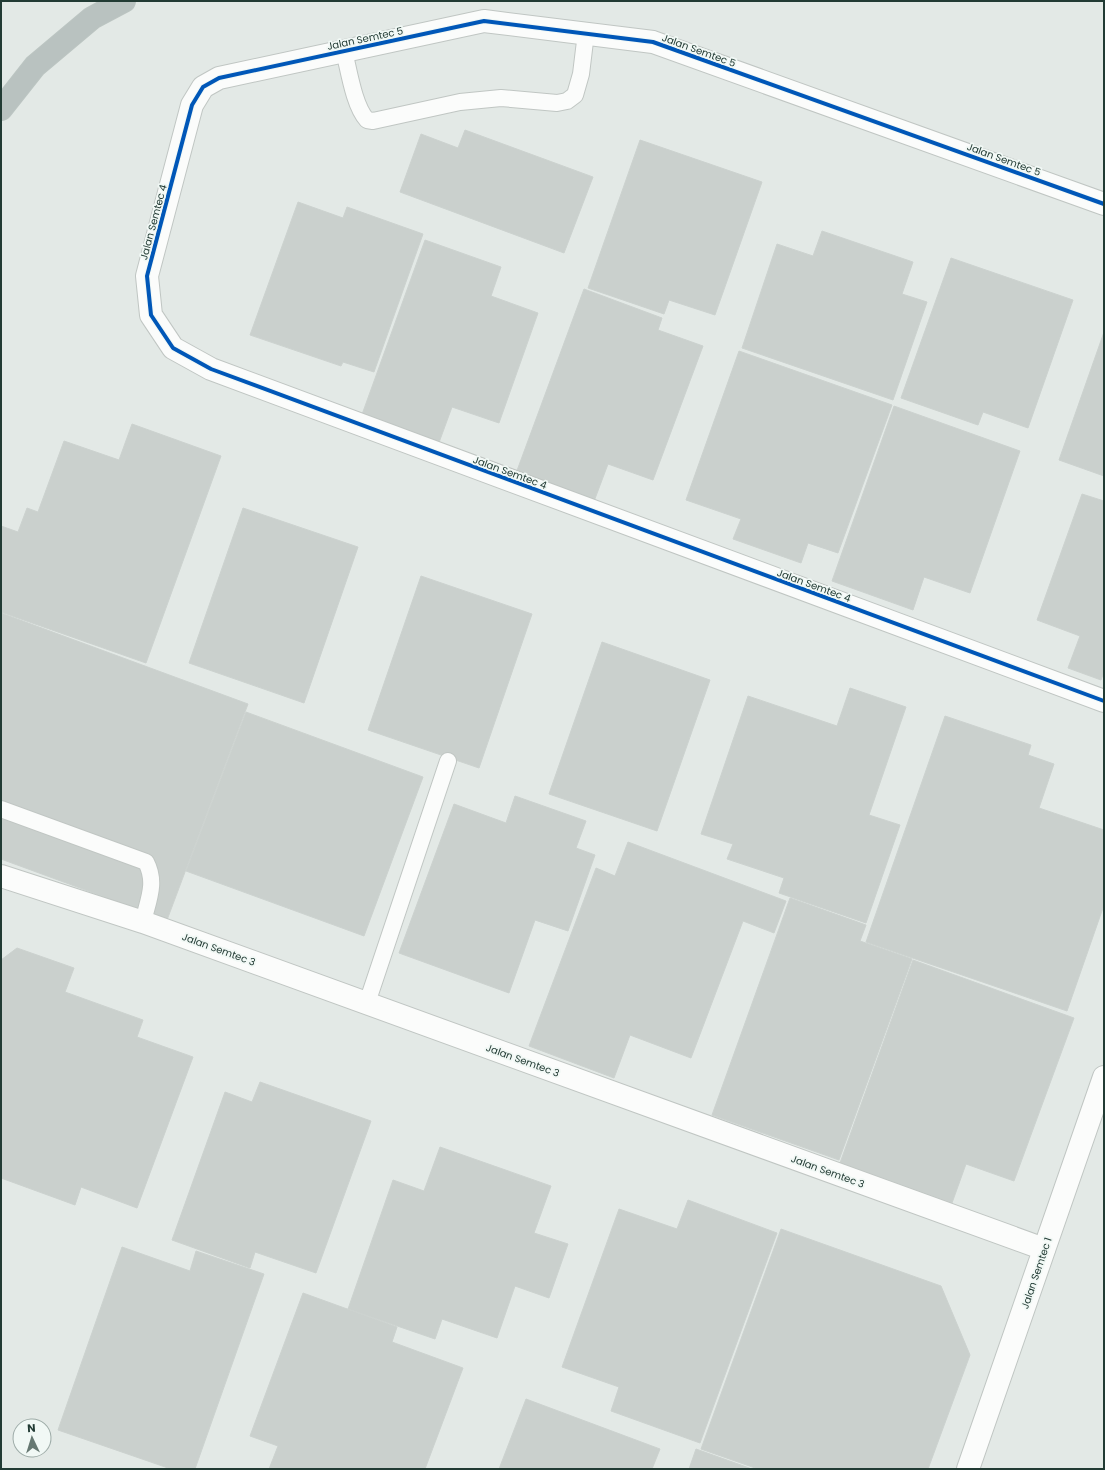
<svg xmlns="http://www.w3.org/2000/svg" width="1105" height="1470" viewBox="0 0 1105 1470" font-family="Poppins,sans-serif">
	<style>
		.building { fill: #cad0cd; stroke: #ccd2cf }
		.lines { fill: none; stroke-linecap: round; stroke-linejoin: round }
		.lane-casing { stroke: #c0c6c3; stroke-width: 18 }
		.street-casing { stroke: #c0c6c3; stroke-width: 24 }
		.highway-casing { stroke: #bcc5c2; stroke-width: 24 }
		.lane { stroke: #fbfcfb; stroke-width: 16 }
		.street { stroke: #fbfcfb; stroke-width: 22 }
		.highway { stroke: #b9c2c0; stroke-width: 22 }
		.cycleway-casing { stroke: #f1f8f5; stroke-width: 6 }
		.cycleway { stroke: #0057b8; stroke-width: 4 }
		.labels { text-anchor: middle; stroke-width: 3.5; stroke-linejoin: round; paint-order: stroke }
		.street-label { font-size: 10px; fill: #223b34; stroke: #f1f8f5 }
	</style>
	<rect width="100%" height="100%" fill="#e3e9e6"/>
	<g class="building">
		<polygon points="465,130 593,177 564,253 400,192 421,134 458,148"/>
		<polygon points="640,140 762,182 715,315 669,300 664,314 588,288"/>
		<polygon points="298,202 343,218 347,207 423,234 374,372 343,362 341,366 250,335"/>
		<polygon points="822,231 913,262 902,294 927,302 893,400 742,348 777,244 813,256"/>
		<polygon points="425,240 501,267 491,296 538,313 499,423 452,407 437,448 360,420"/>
		<polygon points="951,258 1073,300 1028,428 983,412 978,425 901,398"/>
		<polygon points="584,289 662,318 658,330 703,346 653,480 608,464 593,504 515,476"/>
		<polygon points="1104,332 1104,476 1059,460"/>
		<polygon points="739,351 892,405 838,553 808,543 801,563 733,539 741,519 686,500"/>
		<polygon points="894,406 1020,451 970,593 924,577 913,610 832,581"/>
		<polygon points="132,424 221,456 146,663 1,612 1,526 18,532 27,508 38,512 64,441 119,460"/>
		<polygon points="1082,494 1104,501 1104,672 1101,680 1068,668 1080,636 1037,620"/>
		<polygon points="243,508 358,547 304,703 189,663"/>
		<polygon points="421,576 532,614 479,768 368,730"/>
		<polygon points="1,613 248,704 167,920 1,859"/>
		<polygon points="602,642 710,680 657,831 549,794"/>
		<polygon points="850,688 906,707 869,815 900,825 866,923 779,893 784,878 727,859 733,844 701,834 748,696 837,726"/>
		<polygon points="246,712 423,777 364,936 186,871"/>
		<polygon points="945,716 1031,745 1028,755 1054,764 1039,808 1104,830 1104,905 1067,1011 866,942"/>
		<polygon points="515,796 586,821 576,848 595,855 568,931 535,920 509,993 399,953 454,804 506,823"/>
		<polygon points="628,842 786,901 774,933 743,921 691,1058 630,1035 614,1078 529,1046 596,868 615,876"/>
		<polygon points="790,898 866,925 860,941 912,959 839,1160 712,1115"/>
		<polygon points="17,948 74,968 65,992 143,1020 137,1037 193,1057 137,1208 81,1187 75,1205 1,1178 1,960"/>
		<polygon points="913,960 1074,1018 1014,1181 966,1164 952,1203 840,1163"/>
		<polygon points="260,1082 371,1121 316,1273 255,1252 250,1268 172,1240 225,1092 252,1102"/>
		<polygon points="440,1147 551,1186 534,1233 568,1244 549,1298 515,1286 497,1338 442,1319 435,1339 348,1309 393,1180 424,1191"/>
		<polygon points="688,1200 777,1233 700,1443 611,1411 619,1387 562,1367 619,1209 677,1229"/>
		<polygon points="781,1229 941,1286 970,1355 928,1469 758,1469 701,1449"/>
		<polygon points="122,1247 190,1271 196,1251 264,1274 195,1469 171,1469 58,1430"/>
		<polygon points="303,1293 397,1327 392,1342 463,1368 425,1469 269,1469 278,1446 250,1436"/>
		<polygon points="526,1399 660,1449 652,1469 499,1469"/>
		<polygon points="696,1449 752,1469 689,1469"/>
	</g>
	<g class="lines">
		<defs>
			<g id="lane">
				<path d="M 344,51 C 349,71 354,106 367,120 L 373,121 L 460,102 L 501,98 L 557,103 L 567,101 L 575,95 L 581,74 L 586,33"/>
				<path d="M 1,809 L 146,862 C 157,883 148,900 143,922"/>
				<polyline points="367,1003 448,761"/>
			</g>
			<g id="street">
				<polyline points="1104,204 653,42 484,21 219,78 203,87 192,105 147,276 151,315 173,348 211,369 1104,701"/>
				<polyline points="1,876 143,922 1044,1249"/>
				<polyline points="968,1469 1104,1077"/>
			</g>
			<polyline id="highway" points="1,109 35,66 92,18 124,1"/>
		</defs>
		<use href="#lane" class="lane-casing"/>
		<use href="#street" class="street-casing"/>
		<use href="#highway" class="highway-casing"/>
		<use href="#lane" class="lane"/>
		<use href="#street" class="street"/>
		<use href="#highway" class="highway"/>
		<defs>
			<polyline id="cycleway" points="1104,204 653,42 484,21 219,78 203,87 192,105 147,276 151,315 173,348 211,369 1104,701"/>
		</defs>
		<use href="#cycleway" class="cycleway-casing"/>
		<use href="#cycleway" class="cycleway"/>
	</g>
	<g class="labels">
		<g class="street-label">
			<text transform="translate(365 38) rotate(-12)" y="4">Jalan Semtec 5</text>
			<text transform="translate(699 50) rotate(20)" y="4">Jalan Semtec 5</text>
			<text transform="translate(1004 159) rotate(20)" y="4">Jalan Semtec 5</text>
			<text transform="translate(153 222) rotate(-75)" y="4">Jalan Semtec 4</text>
			<text transform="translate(510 472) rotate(20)" y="4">Jalan Semtec 4</text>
			<text transform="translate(814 585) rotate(20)" y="4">Jalan Semtec 4</text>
			<text transform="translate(219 949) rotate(20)" y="4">Jalan Semtec 3</text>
			<text transform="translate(523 1060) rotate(20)" y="4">Jalan Semtec 3</text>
			<text transform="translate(828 1171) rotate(20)" y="4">Jalan Semtec 3</text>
			<text transform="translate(1036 1273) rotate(-71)" y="4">Jalan Semtec 1</text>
		</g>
	</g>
	<rect width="1105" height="1470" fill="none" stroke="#223b34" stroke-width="4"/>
	<g transform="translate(32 1438) rotate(356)"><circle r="19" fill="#f1f8f5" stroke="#9eaca8"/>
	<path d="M0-3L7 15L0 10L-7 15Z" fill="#667872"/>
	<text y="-6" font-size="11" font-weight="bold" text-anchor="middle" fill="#223b34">N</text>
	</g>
</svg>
